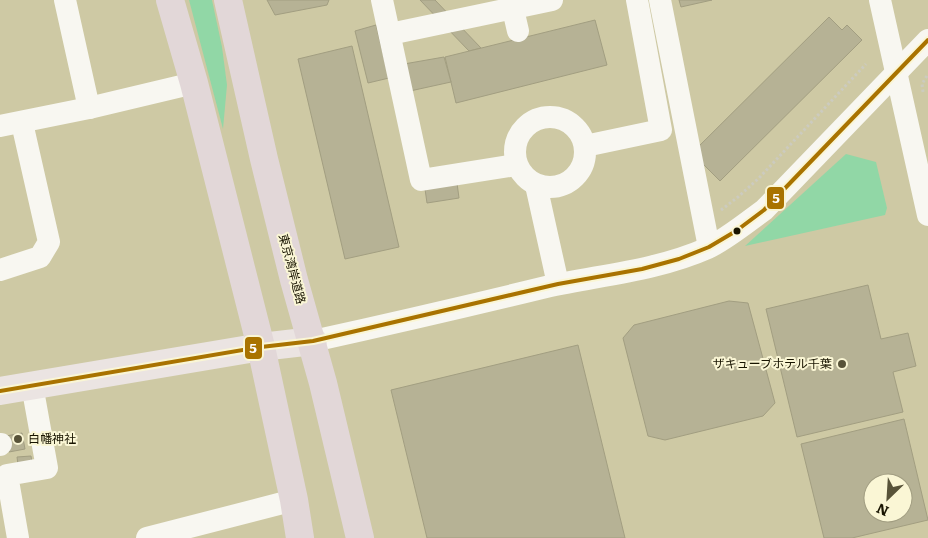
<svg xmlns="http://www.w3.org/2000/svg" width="928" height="538" viewBox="0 0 928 538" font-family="Literata,'Noto Sans JP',serif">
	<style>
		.green { fill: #91d7a6 }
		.building { fill: #b6b295; stroke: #a29e81; fill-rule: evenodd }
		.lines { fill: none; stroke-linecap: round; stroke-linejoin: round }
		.path { stroke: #cccbbf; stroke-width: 3; stroke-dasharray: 2.5 2.5; stroke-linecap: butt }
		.minor { stroke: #f8f7f1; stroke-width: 22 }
		.major { stroke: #ebe4e2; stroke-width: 28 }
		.highway { stroke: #e2d7d8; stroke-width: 28 }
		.bus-1-casing { stroke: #faf6d5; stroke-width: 8 }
		.bus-1 { stroke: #a97300; stroke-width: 4 }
		.bus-dot { fill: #181400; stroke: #faf6d5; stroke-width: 2 }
		.poi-dot { fill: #585339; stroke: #faf6d5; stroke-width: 2 }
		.labels { text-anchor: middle; stroke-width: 4; stroke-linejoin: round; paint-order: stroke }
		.street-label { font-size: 12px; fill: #181400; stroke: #faf6d5 }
		.poi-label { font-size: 12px; fill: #181400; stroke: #faf6d5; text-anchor: end }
		.line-badge { stroke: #faf6d5; stroke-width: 2 }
		.badge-label { font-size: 14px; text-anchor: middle; font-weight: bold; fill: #fff }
	</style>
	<rect width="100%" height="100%" fill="#cec9a4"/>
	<g class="green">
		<polygon points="189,0 212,0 222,47 227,85 223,129"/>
		<polygon points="846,154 876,162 887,208 885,215 745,246"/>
	</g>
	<g class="building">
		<polygon points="267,0 329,0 327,5 275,15"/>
		<polygon points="420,0 435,0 481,48 469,51"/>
		<polygon points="679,0 712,0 681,7"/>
		<polygon points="829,17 842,30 847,25 862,40 720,181 692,153"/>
		<polygon points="595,20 607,65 456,103 445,57"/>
		<polygon points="376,25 389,78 368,83 355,31"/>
		<polygon points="352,46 399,247 345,259 298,59"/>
		<polygon points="444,57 451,82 410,91 404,64"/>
		<polygon points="457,183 459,198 427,203 425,189"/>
		<polygon points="868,285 881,339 908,333 916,366 893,372 903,412 797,437 766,309"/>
		<polygon points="729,301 748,303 775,403 763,416 665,440 648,436 623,338 634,325"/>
		<polygon points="578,345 625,538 427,538 391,390"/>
		<path d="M 904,419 L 928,520 L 852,538 L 824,538 L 801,444 ZM 873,483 L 903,483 L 903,513 L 873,513 Z"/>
		<polygon points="22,433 25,449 9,452 6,436"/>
		<polygon points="31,456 32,463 18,465 17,457"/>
	</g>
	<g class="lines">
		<g class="path">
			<polyline points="923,92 922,84 928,74"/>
			<polyline points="721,210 738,197 759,178 866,64"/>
		</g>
		<g class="minor">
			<polyline points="65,0 89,108"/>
			<polyline points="382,0 421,180 516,165"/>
			<polyline points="660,0 709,247"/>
			<polyline points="880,0 928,215"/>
			<polyline points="512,5 518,31"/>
			<polyline points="390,34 552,0"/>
			<circle cx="550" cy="152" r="35"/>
			<polyline points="0,126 89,108 194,83"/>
			<polyline points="585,146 661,130 637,0"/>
			<polyline points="536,185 558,284"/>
			<polyline points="0,270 40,257 49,242 22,123"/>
			<path d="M 313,341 C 390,324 468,306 546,287 C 600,275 656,271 708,248 C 728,238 746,223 764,210 L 928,40"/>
			<polyline points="0,445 1,444"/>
			<polyline points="18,538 7,475 47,468 32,385"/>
			<polyline points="147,538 294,500"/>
		</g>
		<polyline class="major" points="0,391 261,347 313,341"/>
		<g class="highway">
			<polyline points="170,0 194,83 261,347 294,500 300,538"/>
			<polyline points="228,0 264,159 294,280 323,383 360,538"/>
		</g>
		<defs>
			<polyline id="bus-1" points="0,391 261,347 313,341 558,284 642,269 679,259 709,247 736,231 764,210 928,40"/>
		</defs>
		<use href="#bus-1" class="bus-1-casing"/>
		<use href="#bus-1" class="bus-1"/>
	</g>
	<circle class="bus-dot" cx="737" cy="231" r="4.5"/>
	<g class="poi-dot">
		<circle cx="842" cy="364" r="5"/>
		<circle cx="18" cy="439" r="5"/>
	</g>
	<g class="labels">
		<g class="street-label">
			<text transform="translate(292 269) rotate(75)" y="4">東京湾岸道路</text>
		</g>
		<g class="poi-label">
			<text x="832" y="368">ザキューブホテル千葉</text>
			<text x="28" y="443" text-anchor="start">白幡神社</text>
		</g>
	</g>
	<g class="line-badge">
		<rect x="766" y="186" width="19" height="24" rx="5" fill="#a97300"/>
		<rect x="244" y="336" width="19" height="24" rx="5" fill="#a97300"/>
	</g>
	<g class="badge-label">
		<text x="776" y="203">5</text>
		<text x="253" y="353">5</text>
	</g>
	<g transform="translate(888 498) rotate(205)"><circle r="24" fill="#faf6d5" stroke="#a09c80"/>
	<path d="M0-4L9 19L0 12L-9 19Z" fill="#585339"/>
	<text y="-8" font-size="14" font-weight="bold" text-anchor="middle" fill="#181400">N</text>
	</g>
</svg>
